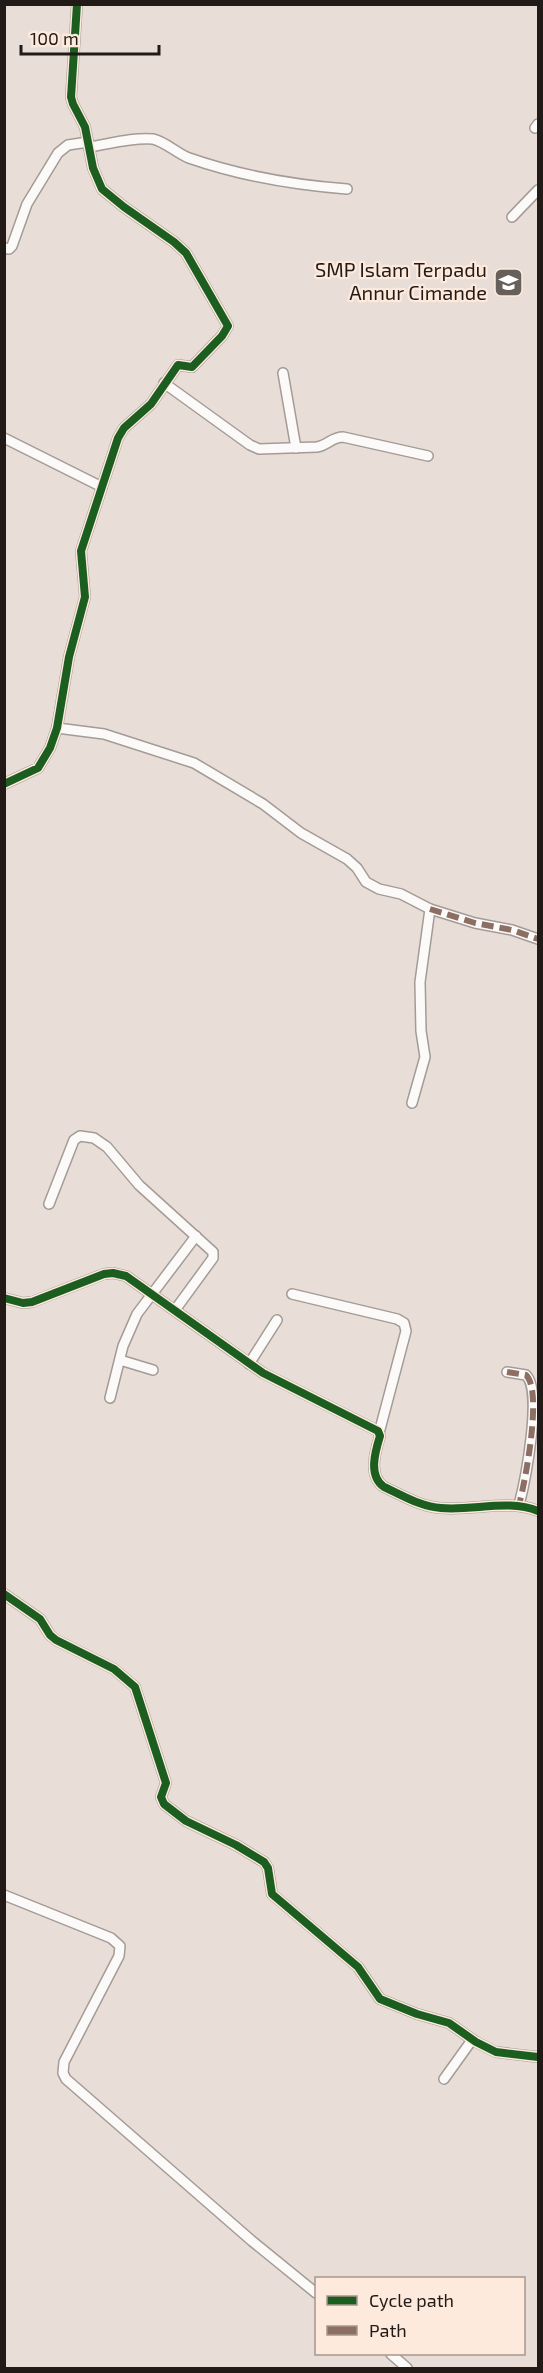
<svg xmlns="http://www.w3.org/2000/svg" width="543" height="2373" viewBox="0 0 543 2373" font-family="'Exo 2',sans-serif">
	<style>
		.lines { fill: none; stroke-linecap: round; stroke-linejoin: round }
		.street-casing { stroke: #a39b96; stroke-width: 12 }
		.street { stroke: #fcfaf9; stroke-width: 9 }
		.quiet { stroke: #8d6e63; stroke-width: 6; stroke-dasharray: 12 6; stroke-linecap: butt }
		.cycleway-casing { stroke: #feeadd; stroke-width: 11 }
		.cycleway { stroke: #1b5e20; stroke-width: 8 }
		.labels { text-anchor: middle; stroke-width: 4.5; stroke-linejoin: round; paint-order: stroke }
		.poi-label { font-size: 20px; fill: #211a16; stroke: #feeadd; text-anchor: end }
	</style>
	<rect width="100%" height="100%" fill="#e9ded7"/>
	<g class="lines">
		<defs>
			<g id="street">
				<polyline points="535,128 538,124"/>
				<path d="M 89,147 C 109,144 133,137 153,139 C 164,141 178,154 189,158 C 241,176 293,185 347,189"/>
				<polyline points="512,217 538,190"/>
				<polyline points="4,248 9,249 12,246 27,204 58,153 68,145 88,142"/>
				<polyline points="283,373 296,448"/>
				<path d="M 164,383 L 250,445 L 259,449 L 317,447 C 328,445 332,437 343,437 L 428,456"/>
				<polyline points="4,438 102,487"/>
				<polyline points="57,728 104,734 194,763 263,804 301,833 347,859 357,868 366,882 379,889 401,894 430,909 475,923 512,930 538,939"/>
				<polyline points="4,784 38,768 50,748 57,728 69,657 85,597 81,551 118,438 124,428 151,404 178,365 192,367 222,336 228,326 186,253 174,242 124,207 102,189 93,168 85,127 73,104 71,97 77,4"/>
				<polyline points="412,1103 425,1057 421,1031 420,982 430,909"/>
				<polyline points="49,1204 74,1140 80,1136 94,1138 107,1147 139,1185 213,1252 213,1258 175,1310"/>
				<polyline points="292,1294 397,1319 404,1323 406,1331 379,1433"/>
				<path d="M 4,1298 L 23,1303 L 32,1302 L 104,1274 L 113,1273 L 126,1276 L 263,1373 L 378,1431 L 380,1436 C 375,1452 368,1476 384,1487 C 402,1495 421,1507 441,1508 C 473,1511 509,1499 538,1511"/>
				<polyline points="120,1360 153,1370"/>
				<polyline points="249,1364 277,1320"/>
				<path d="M 507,1372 L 526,1375 C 543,1391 525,1482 519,1505"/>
				<polyline points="110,1398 123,1346 137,1314 196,1236"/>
				<polyline points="4,1594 40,1619 50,1635 56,1640 114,1669 135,1687 166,1783 161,1797 164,1804 186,1821 236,1845 264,1862 268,1868 272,1894 358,1967 380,1999 417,2014 449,2023 476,2042 496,2052 538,2057"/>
				<polyline points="4,1895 111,1938 120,1946 119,1956 64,2062 63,2073 66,2079 252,2241 316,2293"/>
				<polyline points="444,2079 472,2040"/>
				<polyline points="391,2354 407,2368"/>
			</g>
		</defs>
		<use href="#street" class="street-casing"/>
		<use href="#street" class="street"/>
		<g class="quiet">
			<polyline points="430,909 475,923 512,930 538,939"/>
			<path d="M 507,1372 L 526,1375 C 543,1391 525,1482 519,1505"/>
		</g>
		<defs>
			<g id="cycleway">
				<polyline points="4,784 38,768 50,748 57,728 69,657 85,597 81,551 118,438 124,428 151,404 178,365 192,367 222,336 228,326 186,253 174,242 124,207 102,189 93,168 85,127 73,104 71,97 77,4"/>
				<path d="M 4,1298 L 23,1303 L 32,1302 L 104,1274 L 113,1273 L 126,1276 L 263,1373 L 378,1431 L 380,1436 C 375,1452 368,1476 384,1487 C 402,1495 421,1507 441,1508 C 473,1511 509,1499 538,1511"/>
				<polyline points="4,1594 40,1619 50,1635 56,1640 114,1669 135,1687 166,1783 161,1797 164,1804 186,1821 236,1845 264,1862 268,1868 272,1894 358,1967 380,1999 417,2014 449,2023 476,2042 496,2052 538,2057"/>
			</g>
		</defs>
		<use href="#cycleway" class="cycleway-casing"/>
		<use href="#cycleway" class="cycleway"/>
	</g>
	<defs>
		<symbol id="school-square" viewBox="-11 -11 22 22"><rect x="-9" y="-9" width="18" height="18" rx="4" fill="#675f5a" stroke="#feeadd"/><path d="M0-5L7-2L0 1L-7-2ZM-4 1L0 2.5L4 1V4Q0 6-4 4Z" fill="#fff"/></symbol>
	</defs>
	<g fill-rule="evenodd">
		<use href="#school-square" x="492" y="266" width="33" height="33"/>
	</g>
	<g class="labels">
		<g class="poi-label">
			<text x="487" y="277">SMP Islam Terpadu<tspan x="487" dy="23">Annur Cimande</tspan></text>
		</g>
	</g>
	<rect width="543" height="2373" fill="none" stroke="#211a16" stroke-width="12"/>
	<rect x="315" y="2277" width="210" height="78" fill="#feeadd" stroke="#a6978d" stroke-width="1.5"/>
	<rect x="327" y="2296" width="30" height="9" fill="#1b5e20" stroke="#a6978d" stroke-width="1.5"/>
	<text x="369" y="2307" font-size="18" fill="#211a16">Cycle path</text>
	<rect x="327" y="2326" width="30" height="9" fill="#8d6e63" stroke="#a6978d" stroke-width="1.5"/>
	<text x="369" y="2337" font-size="18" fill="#211a16">Path</text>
	<path d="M21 45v9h138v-9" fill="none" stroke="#211a16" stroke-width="3"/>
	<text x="30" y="45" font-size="18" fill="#211a16" stroke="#feeadd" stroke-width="4.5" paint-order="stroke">100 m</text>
</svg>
